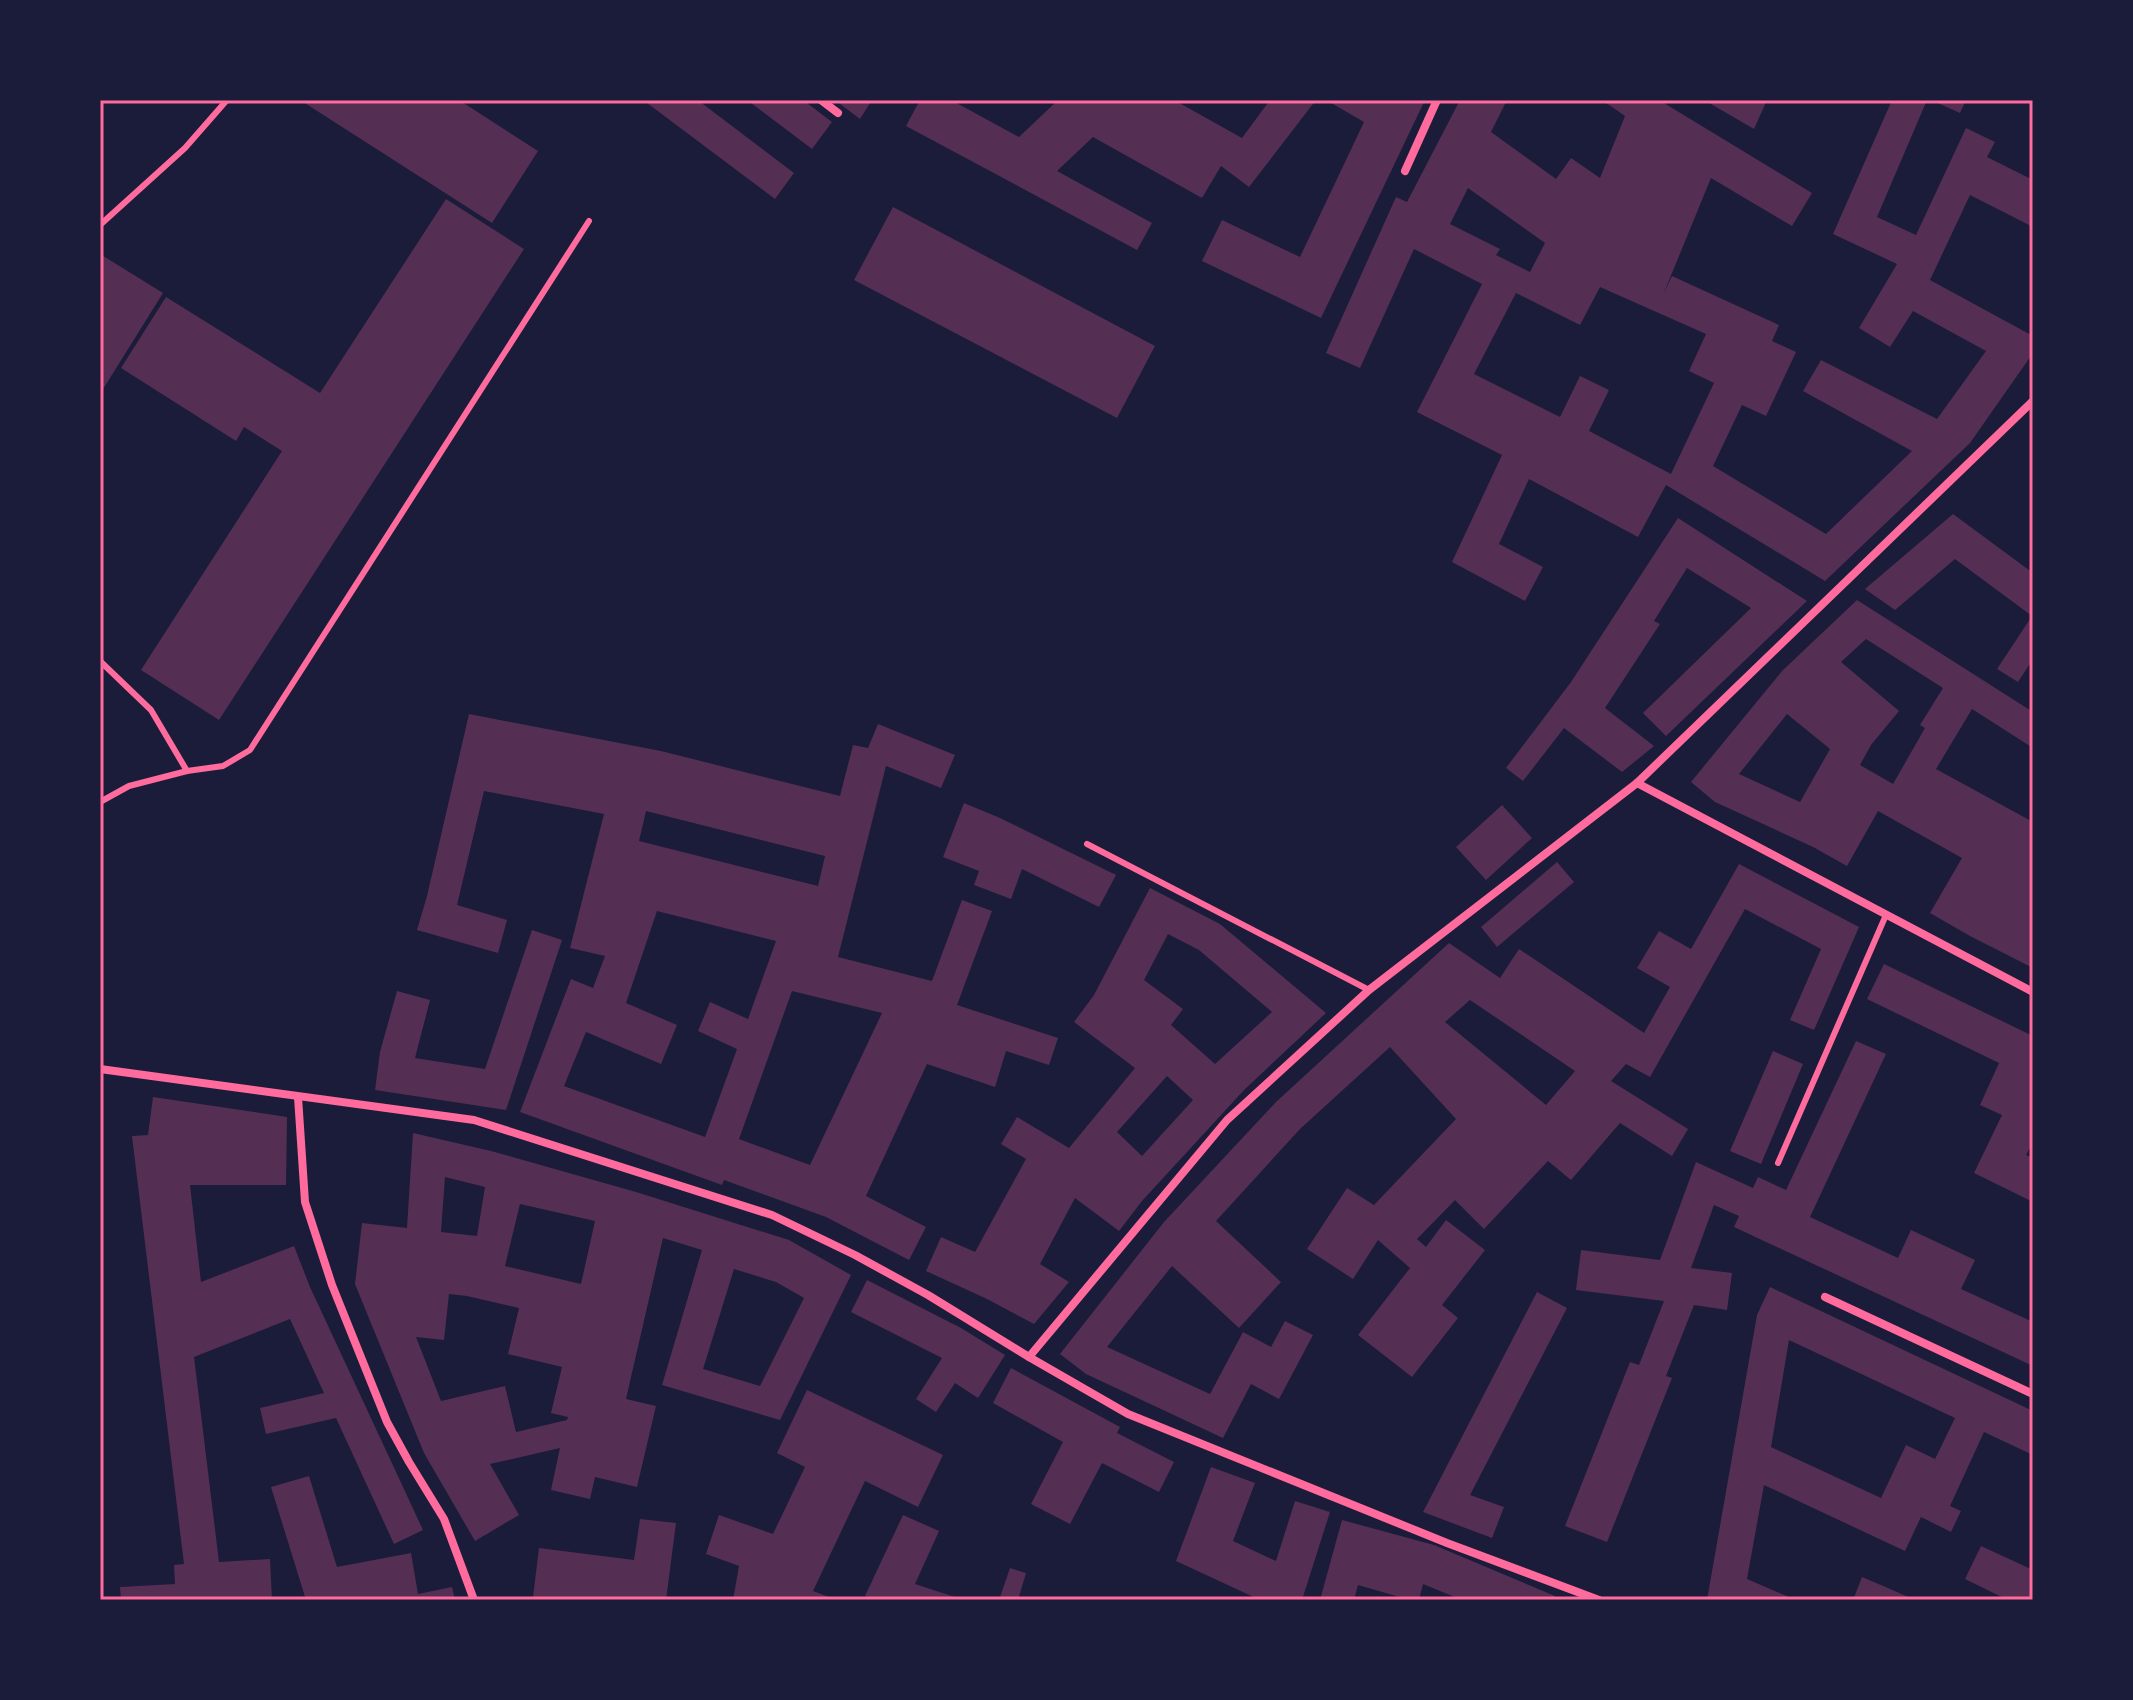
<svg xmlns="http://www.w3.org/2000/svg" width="2133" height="1700" viewBox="0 0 2133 1700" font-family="'Titillium Web',sans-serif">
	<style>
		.building { fill: #542f53; fill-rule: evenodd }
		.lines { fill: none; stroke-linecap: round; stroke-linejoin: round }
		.service { stroke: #ff6b9d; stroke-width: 6 }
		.minor { stroke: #ff6b9d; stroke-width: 8 }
		.neatline { fill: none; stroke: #ff6b9d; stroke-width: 3 }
	</style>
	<rect width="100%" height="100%" fill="#1b1b3a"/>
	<g class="building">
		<polygon points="300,100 459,100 538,151 492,223"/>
		<polygon points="643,100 700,100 699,101 794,173 775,199"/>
		<polygon points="747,100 803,100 832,122 812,149"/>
		<polygon points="835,100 872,100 860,119"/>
		<polygon points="920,100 951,100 1019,137 1058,100 1174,100 1242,138 1270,100 1316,100 1249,187 1221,166 1202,198 1093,137 1057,171 1152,223 1137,250 906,126"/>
		<polygon points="1326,100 1425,100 1321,318 1202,261 1222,220 1300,257 1364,122"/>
		<path d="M 1460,100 L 1507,100 L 1491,132 L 1556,179 L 1571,158 L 1600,178 L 1625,116 L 1602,100 L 1659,100 L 1812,193 L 1792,226 L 1711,178 L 1663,295 L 1672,276 L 1779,325 L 1772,341 L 1796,352 L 1766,416 L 1742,405 L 1713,466 L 1826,534 L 1912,451 L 1803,391 L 1821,360 L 1937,419 L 1986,351 L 1913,311 L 1890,347 L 1859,328 L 1897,264 L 1833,234 L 1892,100 L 1927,100 L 1877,217 L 1916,235 L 1966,128 L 1995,142 L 1987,157 L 2033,180 L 2033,227 L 1970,195 L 1930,280 L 2033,336 L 2033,353 L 1970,443 L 1825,581 L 1666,485 L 1638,537 L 1529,479 L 1499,544 L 1543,567 L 1525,601 L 1452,562 L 1502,455 L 1417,412 L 1482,284 L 1414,249 L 1360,368 L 1326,353 L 1396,197 L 1407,202 ZM 1468,188 L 1545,243 L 1530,272 L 1496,255 L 1500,249 L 1450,224 ZM 1600,287 L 1706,334 L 1689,371 L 1714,383 L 1671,474 L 1589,431 L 1609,390 L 1580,376 L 1560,417 L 1474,374 L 1516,293 L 1580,325 Z"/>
		<polygon points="1704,100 1767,100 1754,129"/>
		<polygon points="1931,100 1966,100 1960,113"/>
		<polygon points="446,199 524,249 219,720 141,670 282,451 244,427 236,441 121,368 166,297 320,393"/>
		<polygon points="893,207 1155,346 1117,418 854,280"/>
		<polygon points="100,254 163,293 100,394"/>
		<polygon points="1953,514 2033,573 2033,659 2018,682 1997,669 2032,616 1955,559 1895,610 1865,589"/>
		<polygon points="1678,518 1807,601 1666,736 1643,713 1751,608 1687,568 1654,621 1660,624 1605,708 1654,746 1622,772 1564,728 1523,781 1506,768 1571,682"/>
		<path d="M 1857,600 L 2033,712 L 2033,748 L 1972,709 L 1936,769 L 2033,822 L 2033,912 L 2030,917 L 2033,918 L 2033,968 L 1970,936 L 1930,913 L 1962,858 L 1878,811 L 1847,866 L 1813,847 L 1715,802 L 1691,782 L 1782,671 ZM 1866,639 L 1943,688 L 1920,725 L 1925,728 L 1893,784 L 1860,765 L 1871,745 L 1899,711 L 1841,662 ZM 1787,714 L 1830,749 L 1800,802 L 1739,774 Z"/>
		<path d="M 469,714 L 661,751 L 840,796 L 853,745 L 868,748 L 878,724 L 955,755 L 941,788 L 886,766 L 838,957 L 932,981 L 962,900 L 992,911 L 957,1005 L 1058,1038 L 1049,1065 L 1006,1051 L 995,1087 L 927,1064 L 866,1196 L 926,1227 L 909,1260 L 826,1217 L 724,1180 L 722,1185 L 520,1112 L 571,979 L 593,988 L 605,956 L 570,948 L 604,814 L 484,791 L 457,905 L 507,920 L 498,953 L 417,930 L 427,896 ZM 646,811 L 825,856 L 818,886 L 639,841 ZM 657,911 L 776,941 L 748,1019 L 710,1002 L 698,1031 L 737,1049 L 705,1137 L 564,1086 L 586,1032 L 661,1064 L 677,1025 L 626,1003 ZM 792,991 L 882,1013 L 810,1165 L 739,1139 Z"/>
		<polygon points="964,803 1000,818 1116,875 1099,907 1022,869 1011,899 974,885 979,871 943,857"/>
		<polygon points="1502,805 1532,838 1486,880 1456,847"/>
		<polygon points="1557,862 1574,882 1497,947 1481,927"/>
		<path d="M 1739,864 L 1859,927 L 1814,1030 L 1790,1020 L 1821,949 L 1745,909 L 1650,1077 L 1626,1064 L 1611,1081 L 1688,1129 L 1672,1156 L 1620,1123 L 1571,1180 L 1548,1161 L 1484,1229 L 1455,1200 L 1417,1239 L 1426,1247 L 1446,1220 L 1485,1250 L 1442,1305 L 1458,1318 L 1412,1377 L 1358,1335 L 1410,1268 L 1378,1240 L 1353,1279 L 1307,1249 L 1347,1188 L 1374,1205 L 1456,1119 L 1390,1047 L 1300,1129 L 1216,1221 L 1281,1282 L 1239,1328 L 1172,1266 L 1107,1347 L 1210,1394 L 1243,1332 L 1271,1347 L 1285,1321 L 1313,1335 L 1279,1399 L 1251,1384 L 1223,1438 L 1086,1374 L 1060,1354 L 1164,1222 L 1276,1102 L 1449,943 L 1500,978 L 1519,949 L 1644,1033 L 1670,987 L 1637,968 L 1659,931 L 1691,949 ZM 1470,1000 L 1575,1071 L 1546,1105 L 1445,1022 Z"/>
		<path d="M 1150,888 L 1220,924 L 1326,1013 L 1244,1090 L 1142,1201 L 1119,1231 L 1075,1198 L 1040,1264 L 1069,1282 L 1034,1324 L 987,1299 L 926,1271 L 941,1237 L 975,1252 L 1026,1159 L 1001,1144 L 1017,1117 L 1069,1148 L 1135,1068 L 1074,1022 L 1094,995 ZM 1168,934 L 1199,950 L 1272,1012 L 1215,1064 L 1171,1025 L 1183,1009 L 1144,980 ZM 1167,1076 L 1193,1100 L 1142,1156 L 1117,1132 Z"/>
		<polygon points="532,930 562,940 506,1110 375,1090 380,1052 397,991 430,1000 415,1058 485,1069"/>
		<polygon points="1884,964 2033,1036 2033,1142 2026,1155 2033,1158 2033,1202 1974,1173 2002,1115 1980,1105 1999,1063 1867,999"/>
		<polygon points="1856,1041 1886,1054 1810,1217 1898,1258 1911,1230 1975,1260 1961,1289 2033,1322 2033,1366 1734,1227 1739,1216 1714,1205 1691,1268 1732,1273 1727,1310 1694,1305 1666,1376 1672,1378 1607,1542 1565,1526 1630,1362 1639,1365 1664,1301 1576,1290 1581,1250 1660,1260 1696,1162 1753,1188 1758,1177 1786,1190"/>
		<polygon points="1773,1051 1803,1064 1761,1164 1730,1151"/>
		<polygon points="153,1097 287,1117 286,1185 190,1185 201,1282 294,1246 310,1287 423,1530 394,1544 336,1418 266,1434 260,1408 324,1393 290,1319 194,1357 219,1562 270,1559 272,1600 121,1600 120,1587 175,1584 174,1565 184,1564 132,1136 148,1135"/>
		<path d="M 413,1133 L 491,1151 L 636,1192 L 789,1240 L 851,1275 L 780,1420 L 662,1385 L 702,1250 L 663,1238 L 626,1399 L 656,1406 L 637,1487 L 595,1477 L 590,1499 L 551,1490 L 560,1448 L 490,1464 L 519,1515 L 475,1541 L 424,1453 L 355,1284 L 362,1223 L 407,1228 ZM 445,1177 L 485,1187 L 477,1236 L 441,1232 ZM 520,1204 L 595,1221 L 581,1284 L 505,1266 ZM 734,1269 L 776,1282 L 804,1298 L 760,1386 L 703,1369 ZM 449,1294 L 467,1296 L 519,1308 L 508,1354 L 562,1367 L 551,1413 L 568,1417 L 567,1420 L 516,1432 L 505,1386 L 441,1401 L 416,1337 L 444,1340 Z"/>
		<polygon points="867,1280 961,1328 1005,1355 978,1398 955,1383 936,1412 916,1399 942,1358 851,1312"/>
		<path d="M 1770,1287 L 2033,1411 L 2033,1455 L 1984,1432 L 1950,1506 L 1961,1511 L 1951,1532 L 1921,1517 L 1905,1551 L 1764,1485 L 1747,1579 L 1796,1600 L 1707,1600 L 1757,1315 ZM 1789,1340 L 1955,1418 L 1935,1459 L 1906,1445 L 1881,1498 L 1771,1447 Z"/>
		<polygon points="1537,1292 1567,1308 1470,1495 1504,1507 1492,1538 1423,1512"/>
		<polygon points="1011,1368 1120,1427 1117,1433 1174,1462 1159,1492 1102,1463 1070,1524 1031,1504 1063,1442 993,1403"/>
		<polygon points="807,1390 943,1455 918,1507 865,1481 813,1591 837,1600 733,1600 739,1566 706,1554 719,1515 773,1534 805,1467 777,1453"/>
		<polygon points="1211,1467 1255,1483 1233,1541 1276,1561 1295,1501 1330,1512 1302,1600 1260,1600 1176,1561"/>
		<polygon points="309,1476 337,1567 411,1553 418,1594 452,1587 455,1600 306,1600 271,1487"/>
		<polygon points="903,1515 939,1531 915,1584 964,1600 877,1600 865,1596"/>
		<polygon points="640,1519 676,1523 666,1600 560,1600 533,1597 539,1548 634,1560"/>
		<polygon points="1342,1520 1434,1545 1555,1596 1553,1600 1462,1600 1423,1584 1419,1600 1410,1600 1358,1585 1354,1600 1320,1600"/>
		<polygon points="1981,1546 2033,1570 2033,1600 2008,1600 1965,1579"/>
		<polygon points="1010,1568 1026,1573 1018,1600 999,1600"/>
		<polygon points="1862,1577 1888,1588 1915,1600 1853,1600"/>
	</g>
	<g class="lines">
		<g class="service">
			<polyline points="100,225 185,148 227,100"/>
			<polyline points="100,661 151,710 187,771"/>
			<polyline points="100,802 129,786 187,771 223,766 250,750 589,221"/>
			<polyline points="1087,844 1369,990"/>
			<polyline points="1778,1163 1886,915"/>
		</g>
		<g class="minor">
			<polyline points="821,100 838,113"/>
			<polyline points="1405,171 1437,100"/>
			<polyline points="1637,783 2033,992"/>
			<polyline points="100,1069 474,1120 772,1215 855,1255 928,1295 1029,1357 1227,1120 1369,990 1637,783 2033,401"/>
			<polyline points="298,1097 305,1202 332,1285 387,1422 409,1462 444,1519 474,1600"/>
			<polyline points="1825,1297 2033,1394"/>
			<polyline points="1029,1357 1128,1414 1447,1543 1599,1600"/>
		</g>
	</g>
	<rect width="2133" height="1700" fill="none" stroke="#1b1b3a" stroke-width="204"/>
	<rect x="102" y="102" width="1929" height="1496" class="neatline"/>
</svg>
